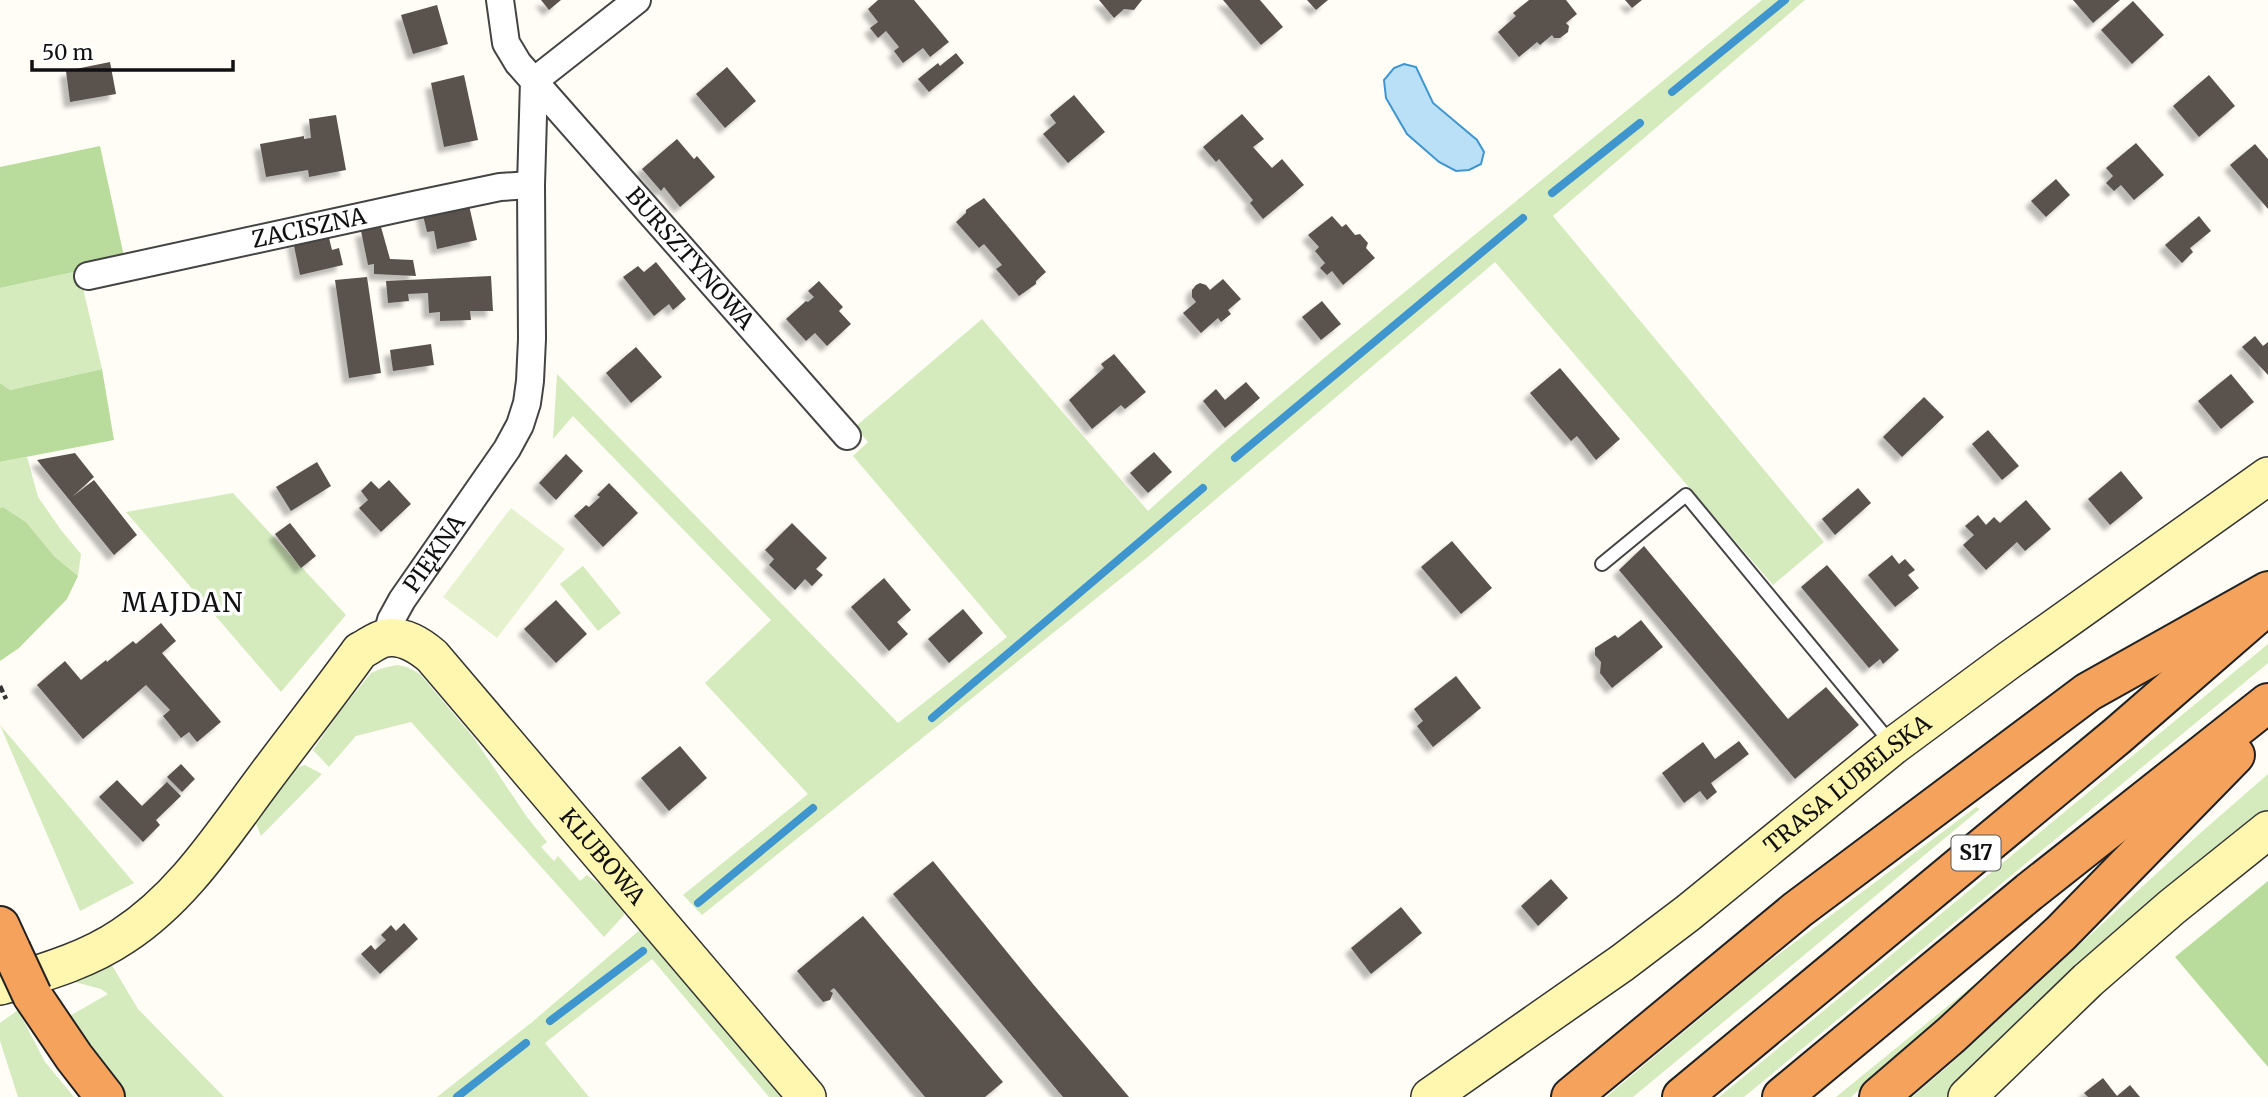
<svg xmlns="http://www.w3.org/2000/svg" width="2268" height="1097" viewBox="0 0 2268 1097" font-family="Merriweather,serif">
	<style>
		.green { fill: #d5ebbd }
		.forest { fill: #b9dc9c }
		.pitch { fill: #e6f2cf }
		.water { fill: #b9e0f7; stroke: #3f96cf; stroke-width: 2 }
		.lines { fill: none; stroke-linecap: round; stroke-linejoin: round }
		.stream { stroke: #3f96cf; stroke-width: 8 }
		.building { fill: #5a524d; filter: url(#shadow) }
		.lane-casing { stroke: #444; stroke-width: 16 }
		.street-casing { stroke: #444; stroke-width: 30 }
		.secondary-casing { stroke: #333; stroke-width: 40 }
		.highway-casing { stroke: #222; stroke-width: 42 }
		.path { stroke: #333; stroke-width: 4.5; stroke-dasharray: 7 3.5; stroke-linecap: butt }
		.lane { stroke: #fff; stroke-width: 12 }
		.street { stroke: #fff; stroke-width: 26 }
		.secondary { stroke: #fff6b0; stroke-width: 37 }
		.highway { stroke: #f5a25d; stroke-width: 38 }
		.highway-bridge-casing { stroke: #222; stroke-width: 42; stroke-linecap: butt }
		.highway-bridge { stroke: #f5a25d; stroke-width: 38 }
		.labels { text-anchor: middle; stroke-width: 7; stroke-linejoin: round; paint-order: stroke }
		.shield { fill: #fff; stroke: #585858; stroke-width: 2 }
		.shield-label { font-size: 21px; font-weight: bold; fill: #111 }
		.street-label { font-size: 23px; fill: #111; stroke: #fff }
		.quarter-label { font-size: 26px; letter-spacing: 2px; fill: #111; stroke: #fff }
	</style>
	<defs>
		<filter id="shadow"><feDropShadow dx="-6" dy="6" stdDeviation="2" flood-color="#0004"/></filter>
	</defs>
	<rect width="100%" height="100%" fill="#fffdf5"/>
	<g class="green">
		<polygon points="1762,0 1805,0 1553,216 1824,542 1773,585 1495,262 1149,556 702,915 683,895 808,794 705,683 771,620 573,416 553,439 557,374 898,723 1007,637 853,456 868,442 855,427 982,319 1148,511 1222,444 1324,358"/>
		<polygon points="79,271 102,369 10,390 0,383 0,288"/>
		<polygon points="27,457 38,497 61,530 81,554 78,576 54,556 26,522 3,507 0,508 0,462"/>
		<polygon points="233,493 346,615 281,692 126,512"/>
		<polygon points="583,566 621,613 598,631 560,584"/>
		<polygon points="2268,644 2268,663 1744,1097 1719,1097"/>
		<polygon points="397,665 407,667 420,674 474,738 527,817 547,842 541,847 554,861 558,856 580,881 587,875 622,901 624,915 604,937 411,722 356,736 329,767 313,750 337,715 371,673 383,668"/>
		<polygon points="0,725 134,883 80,911"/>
		<polygon points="305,765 322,774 261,836 255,821 289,770"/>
		<polygon points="2268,774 2268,812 2119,933 1947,1097 1912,1097 1953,1062 2197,836"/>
		<polygon points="1976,807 1980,809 1633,1097 1606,1097 1759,969"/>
		<polygon points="642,928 785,1097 769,1097 652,959 545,1043 589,1097 437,1097 531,1023"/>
		<polygon points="2040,931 1851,1097 1836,1097"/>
		<polygon points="107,957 138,1009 224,1097 119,1097 61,1021 108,994 101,989 71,981"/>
		<polygon points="18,1010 45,1062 74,1097 18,1097 0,1041 0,1023"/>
	</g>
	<g class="forest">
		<polygon points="100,146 125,261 0,288 0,167"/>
		<polygon points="102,369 114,440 0,462 0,383 10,390"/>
		<polygon points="3,507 26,522 54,556 78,576 67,599 19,648 0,661 0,508"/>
		<polygon points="2268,881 2268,1067 2175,957"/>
	</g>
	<polygon class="pitch" points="511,508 565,549 497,638 443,597"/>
	<polygon class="water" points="1404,64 1416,67 1433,103 1477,140 1484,152 1481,164 1469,170 1456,171 1439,162 1407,134 1386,98 1384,80 1394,68"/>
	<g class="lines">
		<g class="stream">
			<polyline points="1672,92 1785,0"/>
			<polyline points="1552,193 1640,123"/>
			<polyline points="1235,458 1523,218"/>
			<polyline points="932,718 1203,488"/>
			<polyline points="698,903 813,808"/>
			<polyline points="550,1021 643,951"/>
			<polyline points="457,1097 526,1043"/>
		</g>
	</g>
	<g class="building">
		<polygon points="541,0 561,0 549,10"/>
		<polygon points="878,0 914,0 949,42 930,57 923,48 903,63 894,51 899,47 886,31 878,38 870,28 878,22 868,9"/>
		<polygon points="1099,0 1142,0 1134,10 1124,9 1114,18"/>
		<polygon points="1223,0 1260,0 1283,27 1261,45"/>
		<polygon points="1307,0 1328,0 1316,10"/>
		<polygon points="1529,0 1566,0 1577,14 1566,23 1569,26 1568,32 1560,38 1554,38 1552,35 1540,45 1537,42 1519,57 1498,32 1516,16 1513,13"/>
		<polygon points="1625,0 1642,0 1632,8"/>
		<polygon points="2073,0 2120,0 2093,23"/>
		<polygon points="2133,1 2164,35 2132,64 2101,30"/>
		<polygon points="437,5 448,44 413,54 401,15"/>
		<polygon points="956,53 964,63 929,92 918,79 938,63 940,66"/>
		<polygon points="110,62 116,94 70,102 66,71"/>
		<polygon points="727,67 756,101 725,128 696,94"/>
		<polygon points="464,75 478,140 444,147 431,83"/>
		<polygon points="2209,75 2235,106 2199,137 2173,106"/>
		<polygon points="1074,95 1105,132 1068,163 1043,134 1056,123 1050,115"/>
		<polygon points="1242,114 1264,139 1253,147 1272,168 1282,159 1304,185 1263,219 1250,203 1253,200 1219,159 1216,162 1203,147"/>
		<polygon points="336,115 346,170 309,177 308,170 266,177 260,144 304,136 304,139 311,138 309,119"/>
		<polygon points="677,139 694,159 697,156 715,177 680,207 664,187 661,191 642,169"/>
		<polygon points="2136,143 2164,175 2134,200 2121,185 2114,191 2106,183 2113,176 2106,168"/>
		<polygon points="2255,144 2268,159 2268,209 2230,165"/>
		<polygon points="2056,179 2070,195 2046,217 2031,201"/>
		<polygon points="984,198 1046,272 1036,281 1036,284 1019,296 996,269 1002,265 984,244 979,248 956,222 966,213 966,210"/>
		<polygon points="468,201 477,240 437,249 434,231 427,232 422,211"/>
		<polygon points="1332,216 1342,227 1346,224 1355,235 1360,234 1368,243 1366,248 1375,258 1343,285 1332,271 1327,275 1320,268 1325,263 1315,251 1319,247 1308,235"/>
		<polygon points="2199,216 2211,231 2190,248 2193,252 2182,263 2165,245"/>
		<polygon points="381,227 390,259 413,260 416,276 374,274 374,264 368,265 361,231"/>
		<polygon points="328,234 332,250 339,248 343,265 300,275 293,241"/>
		<polygon points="656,262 686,299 673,310 669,304 654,316 623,277 638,266 644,272"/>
		<polygon points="491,276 493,311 470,311 471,320 440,321 440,312 429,313 428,293 408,294 409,301 388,303 386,281"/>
		<polygon points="367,277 381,373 349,378 335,280"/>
		<polygon points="1223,279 1241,299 1228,310 1231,314 1221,322 1218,318 1201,333 1183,313 1196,302 1192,297 1192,290 1196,285 1200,283 1206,285 1210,290"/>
		<polygon points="819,281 843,307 839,311 851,324 827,346 815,333 806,341 786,319 806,301 808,302 814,297 808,291"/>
		<polygon points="1322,301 1341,324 1321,340 1302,317"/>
		<polygon points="2255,336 2263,346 2268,342 2268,375 2242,347"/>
		<polygon points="431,344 434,365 393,371 390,350"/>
		<polygon points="636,347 662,377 631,403 606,373"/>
		<polygon points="1114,354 1146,392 1125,409 1121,405 1092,429 1069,400 1104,368 1101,364"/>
		<polygon points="1560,368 1620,439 1596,460 1577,436 1571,441 1530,393"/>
		<polygon points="2231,374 2254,402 2221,429 2198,401"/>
		<polygon points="1246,382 1260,398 1225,428 1203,401 1216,389 1225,400"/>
		<polygon points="1924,397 1944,417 1902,457 1883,437"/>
		<polygon points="1988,430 2019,466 2002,480 1972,444"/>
		<polygon points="1154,452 1172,472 1148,493 1130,473"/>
		<polygon points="75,453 94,477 72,497 94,480 137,535 114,555 37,460"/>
		<polygon points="566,454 583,471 556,500 539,483"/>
		<polygon points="317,462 331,486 291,511 276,487"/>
		<polygon points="2121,471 2143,498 2110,525 2088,499"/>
		<polygon points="389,480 411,504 381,532 359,508 368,500 361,491 371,481 379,489"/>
		<polygon points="609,483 638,513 603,547 574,516 586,505 589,507 600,497 597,495"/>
		<polygon points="1858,488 1871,503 1835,535 1822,519"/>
		<polygon points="2026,500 2051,529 2025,551 2017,542 1986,570 1963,545 1974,535 1965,526 1978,515 1986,525 1994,517 2000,523"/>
		<polygon points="290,523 316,556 301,568 275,534"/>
		<polygon points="792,523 827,558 816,569 823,575 812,586 805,579 795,590 769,565 774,559 765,550"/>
		<polygon points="1452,541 1492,588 1461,614 1421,567"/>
		<polygon points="1644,546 1788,719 1826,687 1859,725 1795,779 1619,570"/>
		<polygon points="1892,555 1899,564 1905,559 1915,570 1908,575 1919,588 1895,607 1868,575"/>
		<polygon points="1827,565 1899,650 1883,664 1880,659 1869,668 1801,587"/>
		<polygon points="884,578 911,610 897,622 908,634 889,651 851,607"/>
		<polygon points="556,600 587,634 556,663 524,629"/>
		<polygon points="963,609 983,633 949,663 928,639"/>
		<polygon points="1641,620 1663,647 1612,688 1600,673 1601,662 1595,655 1595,648 1615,635 1618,638"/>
		<polygon points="161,623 176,641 162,653 221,722 197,742 189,732 181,738 163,716 170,710 146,685 83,739 37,685 65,661 81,680 106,660 107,662 133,641 136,644"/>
		<polygon points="1456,676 1481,708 1433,747 1417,726 1423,721 1414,709"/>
		<polygon points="1739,741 1749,754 1711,783 1717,792 1707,800 1700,791 1684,803 1662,773 1703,742 1715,759"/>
		<polygon points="680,746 707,778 669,811 641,778"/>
		<polygon points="181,764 195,779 182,792 167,777"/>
		<polygon points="117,780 142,806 167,782 181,796 156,820 160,825 143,842 99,797"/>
		<polygon points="933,861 1033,984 1129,1097 1063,1097 893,894"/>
		<polygon points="1551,879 1568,898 1538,926 1521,906"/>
		<polygon points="1401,907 1422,933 1371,974 1351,948"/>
		<polygon points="863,916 1003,1082 985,1097 925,1097 834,988 830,991 833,993 830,1000 823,1002 797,971"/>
		<polygon points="404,923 418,939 380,974 361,954 371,945 375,950 386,940 381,935 391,925 396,931"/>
		<polygon points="2103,1078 2117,1096 2130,1085 2140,1097 2088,1097 2084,1093"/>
	</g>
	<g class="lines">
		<defs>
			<polyline id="lane" points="1602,564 1686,495 1891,743"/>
			<g id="street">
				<path id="s1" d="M 500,0 L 506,43 L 518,63 L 847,436"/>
				<path id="s2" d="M 88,276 L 414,205 L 500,187 L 531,185"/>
				<path id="s3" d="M 386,638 L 391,620 L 402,600 L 507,449 L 520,425 L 527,403 L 530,381 L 532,339 L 531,185 L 534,81 L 637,0"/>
			</g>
			<g id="secondary">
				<path id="s4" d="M 0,986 C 42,973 86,961 123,936 C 183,897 222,835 264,779 C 296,736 329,694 360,651 C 368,647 378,639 386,638 C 404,635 420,646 432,656 L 807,1097"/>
				<path id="s5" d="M 1430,1097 L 1622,963 L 1688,913 L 1893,746 L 2008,661 L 2268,476"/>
				<polyline points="1967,1097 2088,980 2172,907 2268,830"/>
			</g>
			<g id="highway">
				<polyline points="0,926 11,950"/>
				<polyline points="32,995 74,1057 105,1097"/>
				<polyline points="1571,1097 1797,910 2088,692 2268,591"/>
				<polyline points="1682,1097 2117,736 2253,618"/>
				<polyline points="1782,1097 2029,892 2268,703"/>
				<polyline points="1879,1097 1951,1035 2061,933 2235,755"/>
			</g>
		</defs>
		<use href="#lane" class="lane-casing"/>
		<use href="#street" class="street-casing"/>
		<use href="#secondary" class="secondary-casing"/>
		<use href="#highway" class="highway-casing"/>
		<polyline class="path" points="0,686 6,699"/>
		<use href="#lane" class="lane"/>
		<use href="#street" class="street"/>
		<use href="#secondary" class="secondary"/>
		<use href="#highway" class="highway"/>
		<defs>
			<polyline id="highway-bridge" points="11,950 32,995"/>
		</defs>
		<use href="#highway-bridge" class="highway-bridge-casing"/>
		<use href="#highway-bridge" class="highway-bridge"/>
	</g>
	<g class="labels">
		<rect class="shield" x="1951.5" y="835.5" width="49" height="35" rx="5"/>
		<g class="shield-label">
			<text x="1976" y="860">S17</text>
		</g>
		<g class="street-label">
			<text dy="8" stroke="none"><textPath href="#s2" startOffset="226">ZACISZNA</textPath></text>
			<text dy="8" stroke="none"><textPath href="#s1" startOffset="327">BURSZTYNOWA</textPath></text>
			<text dy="8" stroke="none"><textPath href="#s3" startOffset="98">PIĘKNA</textPath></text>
			<text dy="8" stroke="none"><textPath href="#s5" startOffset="522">TRASA LUBELSKA</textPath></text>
			<text dy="8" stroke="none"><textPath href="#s4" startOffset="849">KLUBOWA</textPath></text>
		</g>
		<g class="quarter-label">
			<text x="183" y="612">MAJDAN</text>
		</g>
	</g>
	<path d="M32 60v10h201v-10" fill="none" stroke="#111111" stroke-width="3.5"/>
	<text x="42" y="60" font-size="21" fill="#111111" stroke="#ffffff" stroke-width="5" paint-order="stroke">50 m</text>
</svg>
